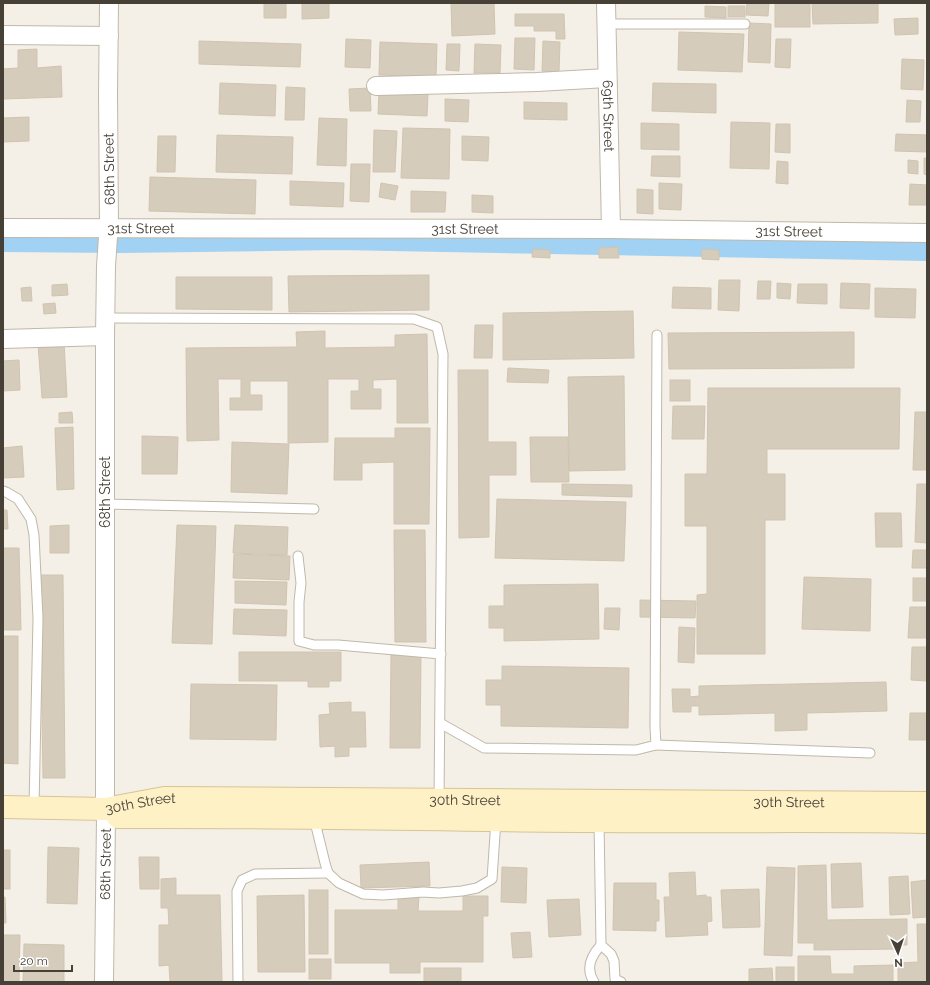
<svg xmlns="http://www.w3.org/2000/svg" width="930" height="985" viewBox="0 0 930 985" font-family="Raleway,sans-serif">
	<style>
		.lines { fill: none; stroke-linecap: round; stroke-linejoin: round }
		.canal { stroke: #a1d1f3; stroke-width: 20 }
		.building { fill: #d6ccbc; stroke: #d1c4af }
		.lane-casing { stroke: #c0b8a9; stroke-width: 11 }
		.street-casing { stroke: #c0b8a9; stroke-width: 20 }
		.secondary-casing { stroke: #d6c495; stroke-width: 24 }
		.lane { stroke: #fff; stroke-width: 9 }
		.street { stroke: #fff; stroke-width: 18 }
		.secondary { stroke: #fff1c6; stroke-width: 22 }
		.labels { text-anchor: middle; stroke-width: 3; stroke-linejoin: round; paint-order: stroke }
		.street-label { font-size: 14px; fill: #474036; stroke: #fff }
	</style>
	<rect width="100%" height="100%" fill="#f4f0e7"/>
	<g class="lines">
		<polyline class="canal" points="3,242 119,243 339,240 927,251"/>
	</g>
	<g class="building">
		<polygon points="233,3 286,3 286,18 264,18 264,3"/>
		<polygon points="302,3 329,3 329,18 302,19"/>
		<polygon points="451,3 494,3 495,34 452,36"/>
		<polygon points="747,3 769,3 768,16 746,15"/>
		<rect x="775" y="3" width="35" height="24"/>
		<polygon points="812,3 878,3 878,23 813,24"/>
		<polygon points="705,6 726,7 726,18 705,17"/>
		<rect x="728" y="6" width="17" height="11"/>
		<polygon points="515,14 564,14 565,39 556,39 556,31 534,31 534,26 515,26"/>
		<polygon points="918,18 918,34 895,35 894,19"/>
		<polygon points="749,23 771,24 770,63 748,62"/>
		<polygon points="679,32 744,34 742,72 678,70"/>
		<polygon points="515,38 535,38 534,70 514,69"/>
		<polygon points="346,39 371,40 370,68 345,67"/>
		<polygon points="776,39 791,39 790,68 775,67"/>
		<polygon points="199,41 301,44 300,67 199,64"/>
		<polygon points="543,41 560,42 559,72 542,71"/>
		<polygon points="380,42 437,44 436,77 379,75"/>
		<polygon points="447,44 460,44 459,71 446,70"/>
		<polygon points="475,44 501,45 500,73 474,73"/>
		<polygon points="37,49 37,68 61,66 62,97 3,99 3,69 18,68 18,50"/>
		<polygon points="902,59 924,60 923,90 901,89"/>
		<polygon points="220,83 276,85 275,116 219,114"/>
		<polygon points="653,83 716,84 716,113 652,111"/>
		<polygon points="286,87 305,88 304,120 285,120"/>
		<polygon points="370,88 371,111 350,111 349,89"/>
		<polygon points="379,92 428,93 427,116 378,114"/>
		<polygon points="445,99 469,100 468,122 445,121"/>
		<polygon points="907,100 921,101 920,122 906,122"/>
		<polygon points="524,102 567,103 567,120 524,119"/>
		<polygon points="29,117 29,141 3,142 3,118"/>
		<polygon points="319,118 347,119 346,166 317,165"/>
		<polygon points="731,122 770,123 769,169 730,168"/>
		<polygon points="641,123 679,124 679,150 641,149"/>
		<polygon points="776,124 790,124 790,153 775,152"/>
		<polygon points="403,128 450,129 449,179 401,178"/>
		<polygon points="374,130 397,131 395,172 373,172"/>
		<polygon points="896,134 927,135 927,152 895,151"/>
		<polygon points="217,135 293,137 292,174 216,172"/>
		<polygon points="158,136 176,136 175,172 157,172"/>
		<polygon points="462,136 489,137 488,161 462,160"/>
		<polygon points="652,156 680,156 680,177 651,176"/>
		<polygon points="924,158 927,158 927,175 924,174"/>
		<polygon points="908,160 918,161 918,174 908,173"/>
		<polygon points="777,161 788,162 788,184 776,183"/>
		<polygon points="351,164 370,164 369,202 350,201"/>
		<polygon points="150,177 256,180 255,214 149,211"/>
		<polygon points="290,181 344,183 343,207 290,205"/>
		<polygon points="381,183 398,186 395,200 379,197"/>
		<polygon points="659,183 682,184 681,210 659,209"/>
		<polygon points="910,184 927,185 927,205 909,205"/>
		<polygon points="637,189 653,190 653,214 637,213"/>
		<polygon points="411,191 446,192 445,212 411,212"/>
		<polygon points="472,195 493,196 493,213 472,212"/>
		<polygon points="618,247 619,258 599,258 599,248"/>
		<polygon points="533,249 550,250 550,258 532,257"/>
		<polygon points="702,249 719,250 719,260 702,259"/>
		<polygon points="429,275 429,310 289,312 288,276"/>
		<polygon points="176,277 272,277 272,310 176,309"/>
		<polygon points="719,280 740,280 739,311 718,310"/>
		<polygon points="758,281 771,281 770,299 757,299"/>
		<polygon points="777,283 791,284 790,299 777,298"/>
		<polygon points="841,283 870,284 869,309 840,308"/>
		<polygon points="67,284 68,295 52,296 52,285"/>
		<polygon points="798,284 827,284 827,304 797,303"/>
		<polygon points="31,287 32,301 22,301 21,288"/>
		<polygon points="673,287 711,288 711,309 672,308"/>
		<polygon points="875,288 916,289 915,318 875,317"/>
		<polygon points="55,303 56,313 44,314 43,304"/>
		<polygon points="633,311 634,358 503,360 503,313"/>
		<polygon points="475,325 493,325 492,358 474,358"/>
		<polygon points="325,331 325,348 395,347 395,335 427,334 428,423 397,423 397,379 373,380 373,389 381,389 381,409 351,409 351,391 359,391 359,379 328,379 328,442 288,443 288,381 250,381 250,395 262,395 262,410 230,410 230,398 241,398 241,379 218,379 219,440 187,441 186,348 297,347 296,332"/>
		<polygon points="854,332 854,368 669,369 668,333"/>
		<polygon points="64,342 67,397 42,398 38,344"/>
		<polygon points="19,360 20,390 3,391 3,361"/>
		<polygon points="508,368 549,370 548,383 507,382"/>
		<polygon points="458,370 488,370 488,442 516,442 516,475 489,475 489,537 459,538"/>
		<polygon points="624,376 625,470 569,471 568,377"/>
		<rect x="670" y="380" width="20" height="21"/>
		<polygon points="708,388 900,388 899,449 767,449 767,474 785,474 785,520 765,520 765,654 697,654 697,595 707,594 707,526 685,526 685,474 707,474"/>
		<polygon points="673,406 705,406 704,439 672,439"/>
		<polygon points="72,412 73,423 59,423 59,413"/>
		<polygon points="915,412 927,412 927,470 913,470"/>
		<polygon points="73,427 74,489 57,490 55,428"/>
		<polygon points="395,428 430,428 429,524 394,524 394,462 362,463 362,480 334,480 335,438 395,438"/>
		<polygon points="142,436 178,437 177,474 142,474"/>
		<polygon points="530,437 568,437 569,482 531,482"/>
		<polygon points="232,442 289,444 287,494 231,492"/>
		<polygon points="22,446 24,477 3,478 3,448"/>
		<polygon points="562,484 632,485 632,497 562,495"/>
		<polygon points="917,484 927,484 927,543 915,542"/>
		<polygon points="497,499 626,502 624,561 495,558"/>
		<polygon points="3,510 7,510 8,529 3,529"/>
		<polygon points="875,513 901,513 902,547 876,547"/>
		<polygon points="69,525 69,553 50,553 50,526"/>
		<polygon points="177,525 216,526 212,644 172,643"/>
		<polygon points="235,525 288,527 287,555 233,553"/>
		<polygon points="394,530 425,530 426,642 395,642"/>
		<polygon points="3,548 19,548 21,630 3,630"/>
		<polygon points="913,550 927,550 927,568 912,568"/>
		<polygon points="234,554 290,556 289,580 233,578"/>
		<polygon points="40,575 63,575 65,778 43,778"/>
		<polygon points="804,577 871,579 870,631 802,629"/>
		<rect x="913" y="578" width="14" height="23"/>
		<polygon points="235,581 287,582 286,605 235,603"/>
		<polygon points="598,584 599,639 504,641 504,628 489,628 489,606 504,606 504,585"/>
		<polygon points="640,600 696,601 695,618 640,617"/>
		<polygon points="910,607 927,607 927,638 908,638"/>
		<polygon points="605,608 620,608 619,630 604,629"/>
		<polygon points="234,609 287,610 286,636 233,634"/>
		<polygon points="679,627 695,628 694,663 678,662"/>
		<polygon points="3,636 18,636 18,764 3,763"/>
		<polygon points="912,647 927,647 927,681 911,680"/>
		<polygon points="239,652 341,652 341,681 329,681 329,687 308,687 308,681 239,681"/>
		<polygon points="391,655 421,655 420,748 390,748"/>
		<polygon points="502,666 629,668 628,728 501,726 501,705 486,705 486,680 502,680"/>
		<polygon points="886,682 887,711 807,713 807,730 775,731 775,713 699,715 699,706 691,706 691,712 673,712 672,689 690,689 690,697 699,696 699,686"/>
		<polygon points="191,684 277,685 276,740 190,739"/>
		<polygon points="351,702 351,712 365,712 366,747 349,747 349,756 335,757 335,746 320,747 319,715 330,714 329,703"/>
		<polygon points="910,713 927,713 927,740 909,740"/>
		<polygon points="48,847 79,848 77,904 47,903"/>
		<rect x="3" y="850" width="7" height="39"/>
		<polygon points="139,857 159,857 159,889 140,889"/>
		<polygon points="429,862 430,886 361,888 360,865"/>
		<polygon points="861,863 863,907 832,908 831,864"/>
		<polygon points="826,865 827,920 907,919 907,945 900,945 901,949 814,950 814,943 798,943 798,866"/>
		<polygon points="502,867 527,868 526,903 501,902"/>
		<polygon points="767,867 795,868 792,956 764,955"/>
		<polygon points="695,872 696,896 706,895 706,897 711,897 712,921 707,922 708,935 666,937 664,897 670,897 669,873"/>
		<polygon points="908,876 910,914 890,915 889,877"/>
		<polygon points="176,878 176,895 220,895 222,982 170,982 169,965 159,966 159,925 169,925 168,908 161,908 161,879"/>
		<polygon points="927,880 927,917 913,918 911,882"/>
		<polygon points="614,883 656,883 656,900 659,900 659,921 656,921 656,931 613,930"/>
		<polygon points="759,889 760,927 723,928 721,890"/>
		<rect x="309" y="890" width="19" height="64"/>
		<polygon points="304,895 305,972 258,972 257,896"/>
		<polygon points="463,896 488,896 488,916 483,916 483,962 420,962 420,973 390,973 390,963 335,963 335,910 398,910 398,897 419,897 418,911 463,911"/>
		<polygon points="3,897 5,897 6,923 3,923"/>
		<polygon points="579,899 581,935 549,937 547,900"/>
		<polygon points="917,924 927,924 927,982 898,982 898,963 918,962"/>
		<polygon points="530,932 532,957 513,958 511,933"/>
		<polygon points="3,935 20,935 19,982 3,982"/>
		<polygon points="24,944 64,945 64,982 23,982"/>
		<polygon points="798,956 830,956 831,974 854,974 854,966 893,965 893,982 798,982"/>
		<rect x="309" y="959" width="22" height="20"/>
		<rect x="776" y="967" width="18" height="15"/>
		<rect x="424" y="968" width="37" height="14"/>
		<polygon points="772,968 773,982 749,982 749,969"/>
	</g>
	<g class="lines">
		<defs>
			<g id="lane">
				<polyline points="606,24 745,24"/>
				<polyline points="106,318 414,319 437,327 443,354 439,800"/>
				<polyline points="3,491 6,492 18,499 31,519 34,535 38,618 34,807"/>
				<polyline points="105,504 314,509"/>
				<polyline points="298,556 301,583 299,602 299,641 314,645 338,645 441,654"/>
				<polyline points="440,723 484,748 636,750 656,745 655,727 657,335"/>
				<polyline points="656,745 870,753"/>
				<polyline points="314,818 325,863 328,873 339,883 363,894 383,895 423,892 439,893 462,891 477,888 492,879 496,820"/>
				<polyline points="599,821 601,945 611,954 614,961 615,979 621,982"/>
				<polyline points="238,982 237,891 242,880 255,874 328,873"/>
				<path d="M 594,982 C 585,968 591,956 601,945"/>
			</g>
			<g id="street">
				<path id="s1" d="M 606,3 L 611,229"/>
				<polyline points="3,35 109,36"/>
				<polyline points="376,86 537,82 607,78"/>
				<path id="s2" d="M 3,228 L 611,229 L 927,233"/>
				<polyline points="3,339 105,336"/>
				<path id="s3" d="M 104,982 L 106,817 L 105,809 L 105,336 L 106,266 L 108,237 L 109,228 L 108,94 L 109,3"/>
			</g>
			<g id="secondary">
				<path id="s4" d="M 3,807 L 105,809 L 164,798 L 927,803"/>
				<path d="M 118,817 C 278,816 438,820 598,821 C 708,822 817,820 927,822"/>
			</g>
		</defs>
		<use href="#lane" class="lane-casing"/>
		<use href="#street" class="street-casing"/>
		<use href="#secondary" class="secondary-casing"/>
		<use href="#lane" class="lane"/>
		<use href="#street" class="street"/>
		<use href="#secondary" class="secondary"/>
	</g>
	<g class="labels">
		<g class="street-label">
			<text dy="5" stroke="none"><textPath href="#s1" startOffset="113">69th Street</textPath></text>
			<text transform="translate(109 169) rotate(-91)" y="5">68th Street</text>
			<text dy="5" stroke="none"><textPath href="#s2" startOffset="138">31st Street</textPath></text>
			<text dy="5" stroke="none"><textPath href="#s2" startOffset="462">31st Street</textPath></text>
			<text dy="5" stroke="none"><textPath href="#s2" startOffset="786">31st Street</textPath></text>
			<text transform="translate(105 492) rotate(-90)" y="5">68th Street</text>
			<text dy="5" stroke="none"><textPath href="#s4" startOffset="463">30th Street</textPath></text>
			<text dy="5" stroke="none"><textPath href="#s4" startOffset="787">30th Street</textPath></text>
			<text dy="5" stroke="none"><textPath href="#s4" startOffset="138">30th Street</textPath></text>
			<text dy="5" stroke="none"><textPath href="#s3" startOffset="118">68th Street</textPath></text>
		</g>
	</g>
	<rect width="930" height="985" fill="none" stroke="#474036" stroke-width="8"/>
	<g transform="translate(898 953) rotate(177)" stroke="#ffffff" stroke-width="3" paint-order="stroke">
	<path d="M0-3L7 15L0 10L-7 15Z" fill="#474036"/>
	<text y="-6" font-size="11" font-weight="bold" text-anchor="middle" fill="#474036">N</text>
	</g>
	<path d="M14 965v6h58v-6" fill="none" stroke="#474036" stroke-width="2"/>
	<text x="20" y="965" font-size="12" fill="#474036" stroke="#ffffff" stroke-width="3" paint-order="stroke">20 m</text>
</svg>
